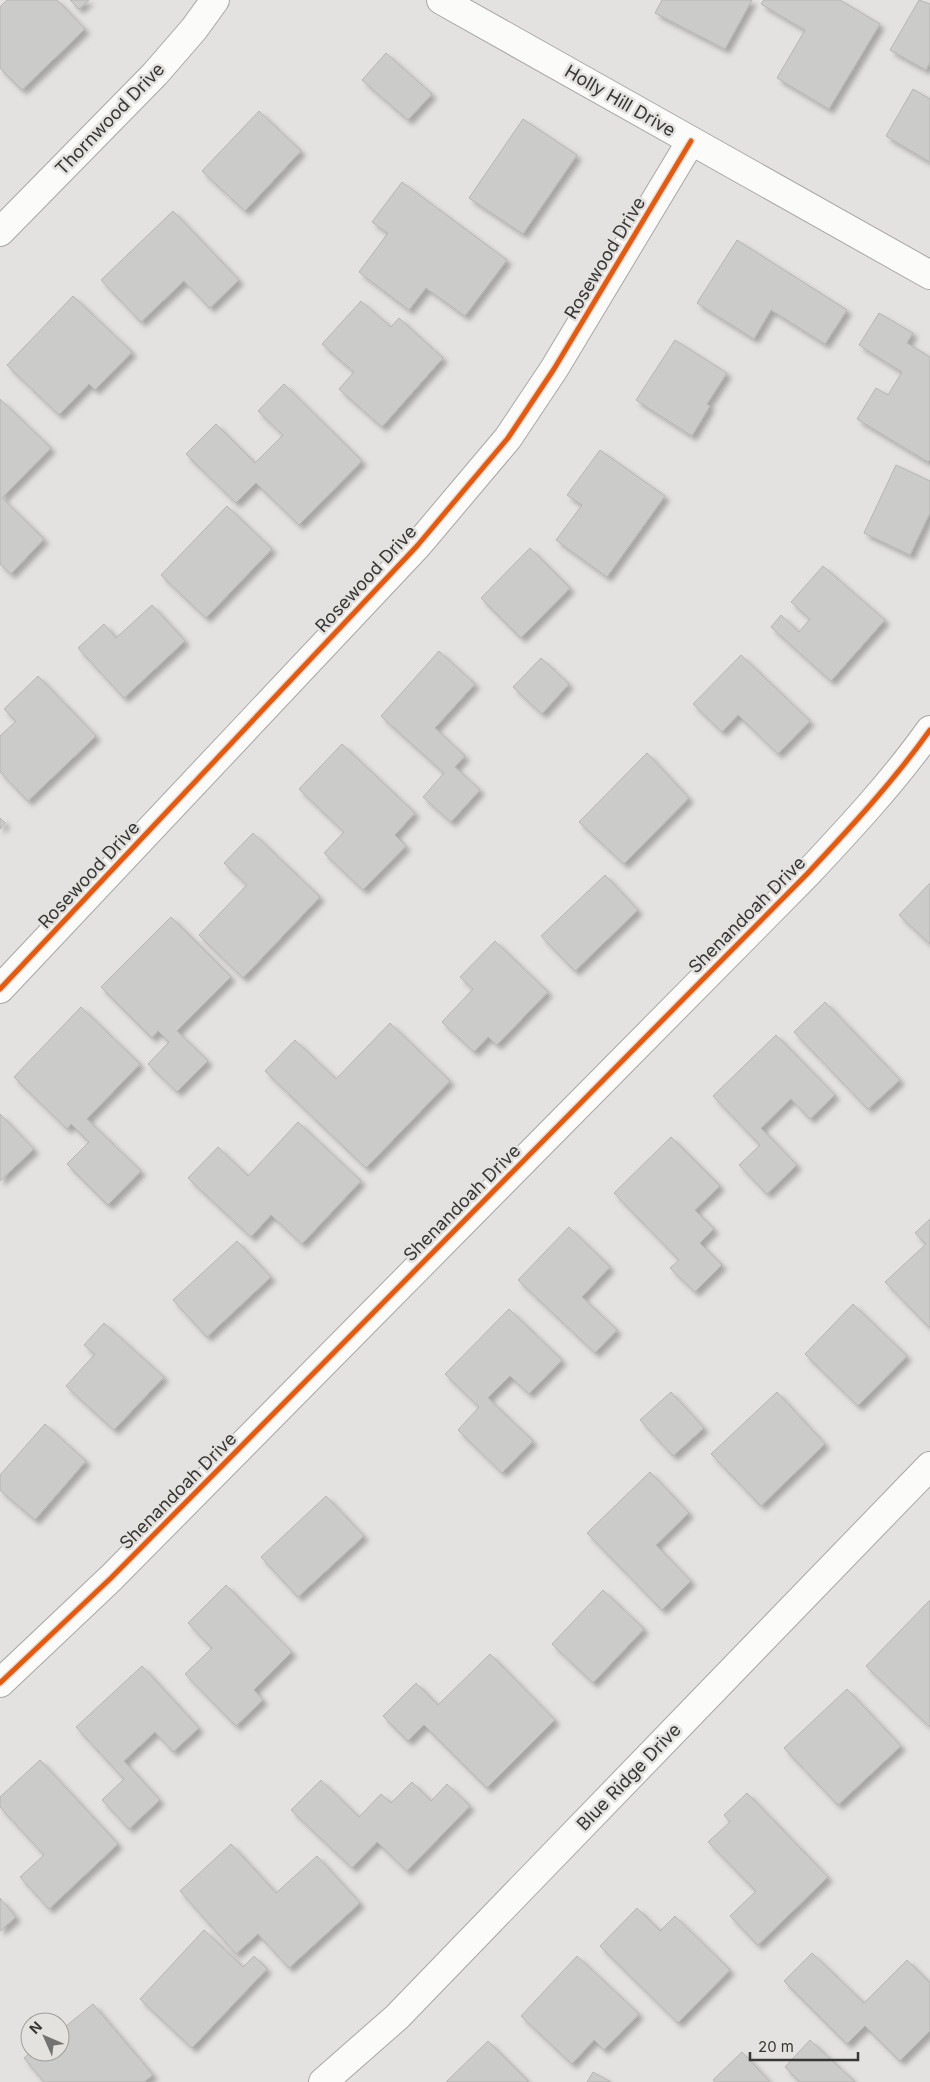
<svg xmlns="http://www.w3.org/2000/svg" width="930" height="2082" viewBox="0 0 930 2082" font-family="Inter,sans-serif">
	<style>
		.building { fill: #cbcbc9; stroke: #b6b5b3; filter: url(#shadow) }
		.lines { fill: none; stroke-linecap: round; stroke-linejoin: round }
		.street-casing { stroke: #a8a7a6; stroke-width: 30 }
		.street { stroke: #fbfbfa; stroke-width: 28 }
		.cycleway-casing { stroke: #e4e2df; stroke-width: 8 }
		.cycleway { stroke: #e8590c; stroke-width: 5 }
		.labels { text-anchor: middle; stroke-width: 5; stroke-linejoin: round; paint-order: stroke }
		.street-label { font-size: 18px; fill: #373735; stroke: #e4e2df }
	</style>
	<defs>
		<filter id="shadow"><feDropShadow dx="4.5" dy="4.5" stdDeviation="2.5" flood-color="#0004"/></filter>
	</defs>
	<rect width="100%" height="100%" fill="#e3e2e0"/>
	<g class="building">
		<polygon points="7,0 57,0 85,29 22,90 0,68 0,7"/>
		<polygon points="70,0 89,0 79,9"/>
		<polygon points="662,0 752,0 725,49 655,13"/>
		<polygon points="764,0 840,0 880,24 829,109 777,78 805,30 761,4"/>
		<polygon points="919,0 930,4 930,62 926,70 890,50"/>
		<polygon points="386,53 432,94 408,120 362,80"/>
		<polygon points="913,89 930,99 930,162 886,136"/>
		<polygon points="259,111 301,151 245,211 202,171"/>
		<polygon points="523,119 577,155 523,234 469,198"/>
		<polygon points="402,182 507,260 465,316 426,288 409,310 359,272 388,233 372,222"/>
		<polygon points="173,211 239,280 210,308 184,281 141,322 101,280"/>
		<polygon points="737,240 847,310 825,344 771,310 754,339 697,303"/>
		<polygon points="73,296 132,352 95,390 89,384 59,415 7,365"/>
		<polygon points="361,301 391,327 399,318 443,358 382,427 339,389 354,372 322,344"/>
		<polygon points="879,313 913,333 907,343 930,357 930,460 928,462 857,419 876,388 888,395 902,372 859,345"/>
		<polygon points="675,340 727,373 707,404 710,406 692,436 636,400"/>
		<polygon points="284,384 362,461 299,525 256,483 236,503 186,454 216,424 255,463 283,435 258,411"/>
		<polygon points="0,399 51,448 2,498 44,539 11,574 0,564"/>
		<polygon points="600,450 665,496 607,577 556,540 582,505 567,495"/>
		<polygon points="896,465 930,481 930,513 910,555 864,533"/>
		<polygon points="227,506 272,549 206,618 161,575"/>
		<polygon points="530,548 570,588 521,638 481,598"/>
		<polygon points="823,566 885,620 831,681 771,627 781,615 799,632 810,619 791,602"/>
		<polygon points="152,605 185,641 124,698 78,648 104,624 116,638"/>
		<polygon points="439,651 475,684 435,728 465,756 455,767 480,790 451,822 423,797 444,773 381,716"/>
		<polygon points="741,655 810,721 778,754 738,715 722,732 693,704"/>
		<polygon points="541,658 569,684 542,714 513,687"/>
		<polygon points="38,676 96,736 28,801 0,772 0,736 16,721 4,709"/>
		<polygon points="342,744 415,813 395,835 406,846 363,890 324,853 344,832 299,789"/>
		<polygon points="647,753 689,798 624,864 579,822"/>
		<polygon points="0,818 5,823 0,829"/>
		<polygon points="253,833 320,897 243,978 199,935 247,885 224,863"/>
		<polygon points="605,875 638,910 575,971 541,936"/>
		<polygon points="930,883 930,944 899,915"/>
		<polygon points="171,917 231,977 177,1031 208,1061 177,1092 148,1064 169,1042 158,1031 152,1038 101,987"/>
		<polygon points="495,941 548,992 497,1045 488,1037 474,1052 442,1022 473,989 460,977"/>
		<polygon points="825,1002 900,1080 868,1109 794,1032"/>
		<polygon points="81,1007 140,1064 87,1119 141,1171 108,1205 67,1164 89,1142 71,1124 67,1129 14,1077"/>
		<polygon points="390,1023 450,1081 366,1168 265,1071 295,1040 336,1079"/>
		<polygon points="776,1035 835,1095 810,1119 791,1099 761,1128 797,1165 767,1194 739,1165 760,1145 713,1096"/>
		<polygon points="0,1114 34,1149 0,1181"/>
		<polygon points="298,1122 361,1181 302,1244 271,1215 251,1237 188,1178 218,1147 248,1176"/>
		<polygon points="671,1137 720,1186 695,1210 714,1229 700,1243 722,1265 695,1292 670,1268 679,1260 614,1193"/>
		<polygon points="930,1219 930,1327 929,1327 885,1282 926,1244 915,1233"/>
		<polygon points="569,1227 610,1267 582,1297 617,1330 595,1353 518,1280"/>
		<polygon points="237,1241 271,1277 207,1337 173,1300"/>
		<polygon points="853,1304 907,1356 858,1406 805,1354"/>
		<polygon points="509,1309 562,1360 529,1394 510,1376 488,1398 533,1441 502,1473 458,1430 479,1407 445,1374"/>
		<polygon points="104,1323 164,1377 114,1430 66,1386 95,1354 84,1345"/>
		<polygon points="671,1392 704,1428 673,1456 640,1420"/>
		<polygon points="777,1392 825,1444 761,1506 711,1454"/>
		<polygon points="45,1424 86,1461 35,1520 0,1490 0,1475"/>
		<polygon points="650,1472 689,1513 656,1545 691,1581 662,1610 587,1533"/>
		<polygon points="326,1496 364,1536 298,1597 261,1557"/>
		<polygon points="226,1585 292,1652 254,1690 263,1700 236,1726 185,1674 212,1648 188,1623"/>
		<polygon points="603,1590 644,1629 593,1683 552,1644"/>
		<polygon points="930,1600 930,1727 866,1666"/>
		<polygon points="490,1654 555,1720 487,1788 424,1725 408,1741 383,1716 416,1683 438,1705"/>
		<polygon points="142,1666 199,1728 173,1752 155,1732 124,1761 160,1800 129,1829 102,1800 124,1779 76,1727"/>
		<polygon points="847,1689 901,1746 838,1805 784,1748"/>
		<polygon points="40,1760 118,1844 49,1909 20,1877 44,1855 0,1807 0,1797"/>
		<polygon points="321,1780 359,1817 381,1794 391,1803 412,1782 431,1801 447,1784 470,1806 407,1871 377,1842 352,1868 291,1810"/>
		<polygon points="747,1793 828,1877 758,1945 730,1916 756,1891 708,1842 730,1822 724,1815"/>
		<polygon points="231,1844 276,1893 317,1856 360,1903 289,1968 258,1934 236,1954 180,1891"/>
		<polygon points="0,1898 16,1917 0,1931"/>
		<polygon points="637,1908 660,1931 675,1916 730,1970 678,2023 600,1946"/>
		<polygon points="204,1930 243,1967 254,1956 267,1969 192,2048 140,1999"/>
		<polygon points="812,1953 864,2003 907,1960 930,1983 930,2031 900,2061 865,2026 847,2044 784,1981"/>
		<polygon points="577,1956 639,2014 604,2050 594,2040 572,2064 521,2016"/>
		<polygon points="93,2004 153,2075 144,2082 44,2082 24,2058 31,2052 60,2052 60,2031"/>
		<polygon points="810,2040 855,2082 800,2082 785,2067"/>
		<polygon points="488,2041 529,2082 446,2082"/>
		<polygon points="742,2052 770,2082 715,2082 713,2080"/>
		<polygon points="593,2072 611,2082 587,2082"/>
	</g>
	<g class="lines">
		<defs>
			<g id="street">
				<polyline points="441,0 930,275"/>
				<polyline points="0,232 155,74 194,29 215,0"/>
				<polyline points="0,989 417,546 508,438 554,369 691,141"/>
				<path d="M 0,1683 L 111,1578 L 807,874 C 850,828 893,782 930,730"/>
				<polyline points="323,2082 397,2017 930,1466"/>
			</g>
		</defs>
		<use href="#street" class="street-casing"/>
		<use href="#street" class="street"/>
		<defs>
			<g id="cycleway">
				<polyline points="0,989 417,546 508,438 554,369 691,141"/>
				<path d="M 0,1683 L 111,1578 L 807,874 C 850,828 893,782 930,730"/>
			</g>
		</defs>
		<use href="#cycleway" class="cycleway-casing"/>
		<use href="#cycleway" class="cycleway"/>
	</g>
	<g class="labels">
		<g class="street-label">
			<text transform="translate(620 101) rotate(30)" y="6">Holly Hill Drive</text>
			<text transform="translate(110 119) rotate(-46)" y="6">Thornwood Drive</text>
			<text transform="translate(605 258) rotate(-59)" y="6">Rosewood Drive</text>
			<text transform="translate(366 579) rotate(-47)" y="6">Rosewood Drive</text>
			<text transform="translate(89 875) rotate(-47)" y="6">Rosewood Drive</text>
			<text transform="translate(747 915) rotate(-45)" y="6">Shenandoah Drive</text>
			<text transform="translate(462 1203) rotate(-45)" y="6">Shenandoah Drive</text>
			<text transform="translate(178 1491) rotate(-45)" y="6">Shenandoah Drive</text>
			<text transform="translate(629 1777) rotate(-46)" y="6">Blue Ridge Drive</text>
		</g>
	</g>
	<g transform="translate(45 2037) rotate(315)"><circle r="24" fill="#e4e2df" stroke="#9f9e9b"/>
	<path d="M0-4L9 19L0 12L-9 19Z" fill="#737371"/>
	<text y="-8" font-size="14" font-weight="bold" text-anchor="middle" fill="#373735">N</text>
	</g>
	<path d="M750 2052v8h108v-8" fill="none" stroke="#373735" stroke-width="2.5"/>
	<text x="758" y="2052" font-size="15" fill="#373735" stroke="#e4e2df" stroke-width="4" paint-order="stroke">20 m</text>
</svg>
